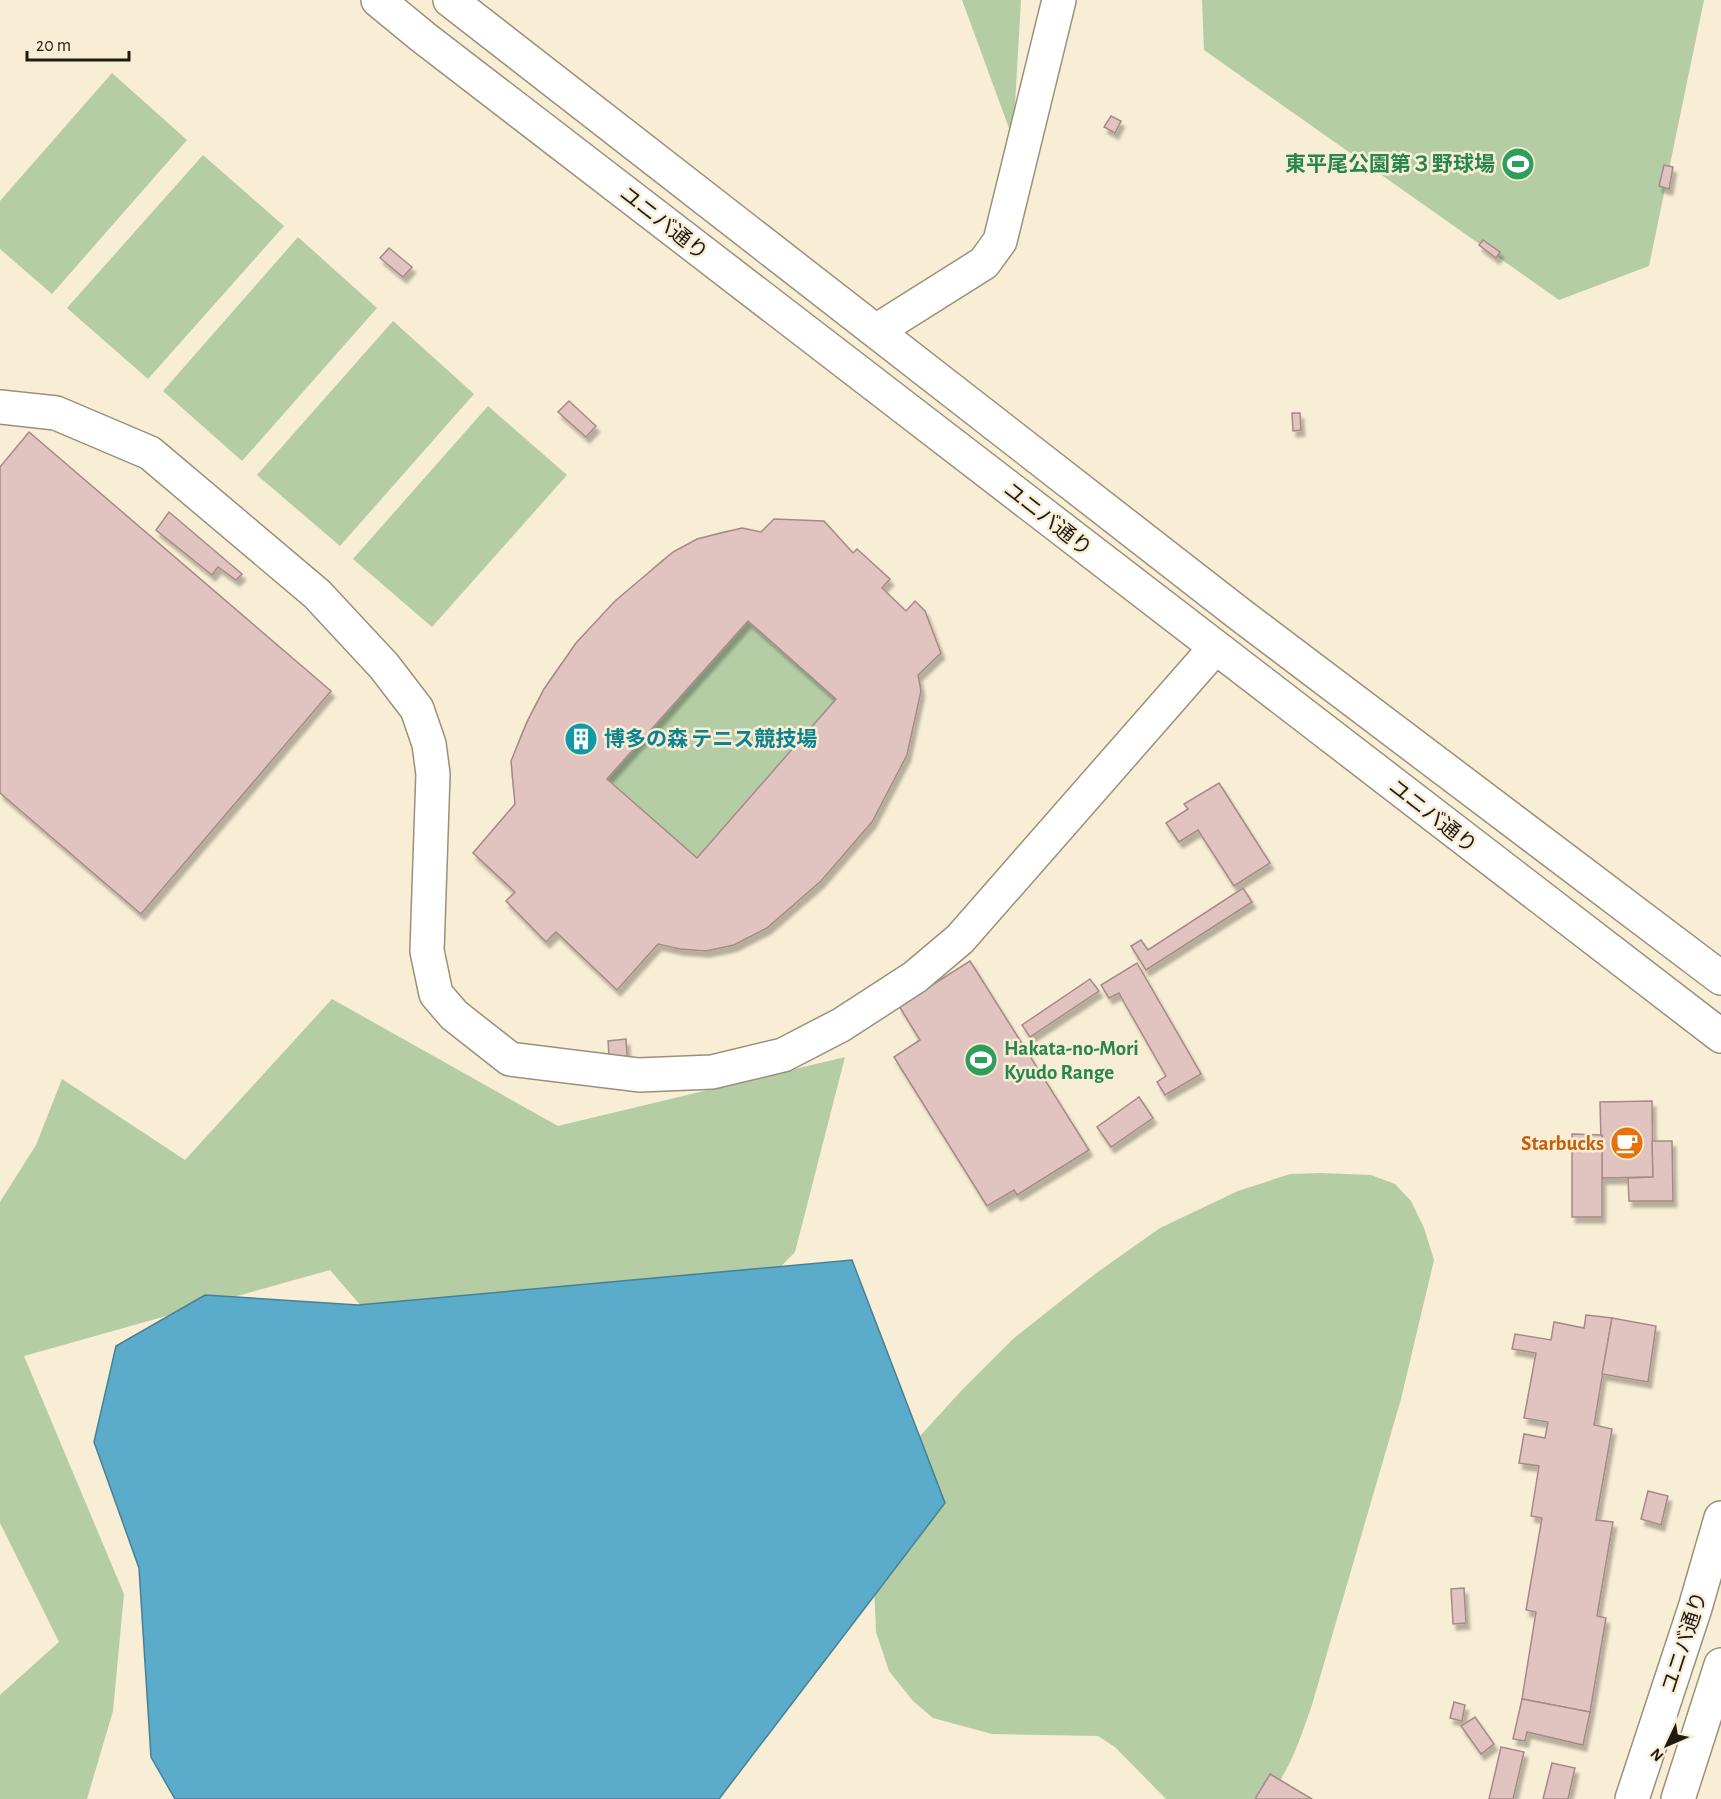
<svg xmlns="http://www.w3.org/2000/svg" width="1721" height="1799" viewBox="0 0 1721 1799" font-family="'Alegreya Sans','Noto Sans JP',sans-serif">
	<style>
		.green { fill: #b4cda5 }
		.water { fill: #5babcb; stroke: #498094; stroke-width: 1.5 }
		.building { fill: #e1c3bf; stroke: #a68a87; stroke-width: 1.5; fill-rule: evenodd; filter: url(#shadow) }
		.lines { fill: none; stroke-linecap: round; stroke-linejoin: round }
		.minor-casing { stroke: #9b907a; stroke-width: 36 }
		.minor { stroke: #fff; stroke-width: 33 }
		.labels { text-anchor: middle; stroke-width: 5; stroke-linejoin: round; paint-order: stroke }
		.leisure-label { font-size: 21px; font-weight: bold; fill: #27864d; stroke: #f8edd5; text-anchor: end }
		.street-label { font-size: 21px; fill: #1f1b12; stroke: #f8edd5 }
		.culture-label { font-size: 21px; font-weight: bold; fill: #0d838f; stroke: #f8edd5; text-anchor: start }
		.food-label { font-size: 21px; font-weight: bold; fill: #c56008; stroke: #f8edd5; text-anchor: end }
	</style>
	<defs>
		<filter id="shadow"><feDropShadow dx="3.5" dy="6" stdDeviation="1.5" flood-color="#0004"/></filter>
	</defs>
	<rect width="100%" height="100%" fill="#f8edd5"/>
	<g class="green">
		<polygon points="962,0 1021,0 1013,139"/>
		<polygon points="1202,0 1704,0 1649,266 1559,300 1204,50"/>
		<polygon points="112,73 187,140 52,294 0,249 0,201"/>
		<polygon points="203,155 284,226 148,379 67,308"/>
		<polygon points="298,237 377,308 242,461 163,391"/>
		<polygon points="393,321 474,394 340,546 257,475"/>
		<polygon points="488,406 567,475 432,627 353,559"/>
		<path d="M 774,519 L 824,521 L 853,553 L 857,549 L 890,579 L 882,588 L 906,611 L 915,601 L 925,611 L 941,653 L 919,675 L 921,691 L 907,755 L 872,822 L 821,881 L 767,928 L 734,945 L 658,944 L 617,990 L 556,933 L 546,942 L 506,901 L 515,891 L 473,853 L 515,804 C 514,792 509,770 512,759 C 534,686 586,626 642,578 C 652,569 662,558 674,551 C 690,541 724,528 743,529 C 749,529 755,531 761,532 Z"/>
		<polygon points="332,999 558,1126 845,1057 795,1252 651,1399 452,1411 330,1270 24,1356 124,1594 113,1711 87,1799 0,1799 0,1695 59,1642 0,1523 0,1202 36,1145 62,1079 185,1160"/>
		<path d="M 1321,1173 L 1371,1175 L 1395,1184 L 1411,1201 L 1424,1228 L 1434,1260 L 1401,1399 L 1311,1708 C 1300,1738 1289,1776 1265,1799 L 1166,1799 L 1115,1747 L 1098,1736 L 992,1734 L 933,1718 L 913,1701 L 889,1671 L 876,1632 L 872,1539 L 910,1447 L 961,1391 L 1013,1339 L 1095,1274 L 1160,1228 L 1238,1191 L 1290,1174 Z"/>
	</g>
	<polygon class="water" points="852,1260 945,1503 719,1799 175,1799 151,1757 139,1568 94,1442 116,1346 205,1295 358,1305"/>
	<g class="building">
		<polygon points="1111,116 1121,121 1115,133 1104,127"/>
		<polygon points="1664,165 1673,167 1669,189 1659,186"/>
		<polygon points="1483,240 1500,252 1496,258 1479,245"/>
		<polygon points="389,248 412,267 403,277 380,258"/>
		<polygon points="569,401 596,426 586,437 558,412"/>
		<polygon points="1292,413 1300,413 1301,430 1293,431"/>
		<polygon points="29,432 331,691 141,914 0,793 0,467"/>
		<polygon points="169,512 242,574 236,580 218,567 212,575 156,530"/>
		<path d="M 774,519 L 824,521 L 853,553 L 857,549 L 890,579 L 882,588 L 906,611 L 915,601 L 925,611 L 941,653 L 918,675 L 921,691 L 907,755 L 872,822 L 821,881 L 767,928 L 734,945 L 706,951 L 680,949 L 658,944 L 617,990 L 556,932 L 546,942 L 506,901 L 515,892 L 473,853 L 515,804 L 511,761 L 527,722 L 544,689 L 576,643 L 615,601 L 673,552 L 697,539 L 721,533 L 742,528 L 761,532 ZM 748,621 L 836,699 L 697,858 L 607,779 Z"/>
		<polygon points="1219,783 1270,863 1234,886 1198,830 1179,842 1166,823 1188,809 1184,804"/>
		<polygon points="1243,888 1252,902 1146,970 1131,946 1141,940 1148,950"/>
		<polygon points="970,961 1089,1150 1017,1195 1014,1190 987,1206 894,1057 920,1040 899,1006"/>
		<polygon points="1137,963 1201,1074 1165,1095 1157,1082 1166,1076 1125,1004 1119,993 1109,998 1101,985"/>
		<polygon points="1090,979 1099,991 1030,1037 1022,1025"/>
		<polygon points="626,1039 628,1070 610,1070 608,1041"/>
		<polygon points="1139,1097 1153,1118 1111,1147 1097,1127"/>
		<polygon points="1652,1101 1653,1177 1602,1178 1600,1102"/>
		<polygon points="1572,1134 1602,1135 1602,1217 1572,1217"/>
		<polygon points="1652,1141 1672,1141 1673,1201 1629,1201 1628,1178 1653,1177"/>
		<polygon points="1586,1315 1612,1318 1594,1425 1612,1429 1596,1520 1613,1522 1597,1616 1606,1618 1590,1712 1522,1699 1536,1612 1526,1610 1542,1518 1531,1516 1539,1466 1519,1463 1524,1434 1545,1438 1548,1422 1524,1418 1536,1353 1512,1349 1515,1334 1551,1340 1554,1322 1584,1328"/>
		<polygon points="1612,1318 1656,1326 1648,1382 1602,1374"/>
		<polygon points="1648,1491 1668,1496 1661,1525 1641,1519"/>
		<polygon points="1464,1588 1466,1623 1453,1624 1451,1589"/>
		<polygon points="1522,1699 1590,1712 1583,1745 1527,1732 1525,1741 1513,1739"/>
		<polygon points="1454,1702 1465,1705 1462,1721 1450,1718"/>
		<polygon points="1475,1717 1494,1744 1481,1754 1461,1726"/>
		<polygon points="1501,1747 1524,1752 1513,1799 1489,1799"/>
		<polygon points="1552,1763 1575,1768 1568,1799 1543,1799"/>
		<polygon points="1270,1774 1312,1799 1255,1799"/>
	</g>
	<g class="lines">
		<defs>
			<g id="minor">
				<polyline points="378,0 423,37 1721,1036"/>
				<polyline points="450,0 1242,616 1721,978"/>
				<polyline points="876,331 984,263 1000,241 1059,0"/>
				<polyline points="0,407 56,413 150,453 317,594 384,666 417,709 429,744 433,774 427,951 436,994 454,1015 510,1059 639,1075 712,1072 783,1055 841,1025 915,977 960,939 1215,648"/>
				<polyline points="1632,1799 1695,1608 1721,1518"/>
				<polyline points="1678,1799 1721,1665"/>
			</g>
		</defs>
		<use href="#minor" class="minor-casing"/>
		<use href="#minor" class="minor"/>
	</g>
	<defs>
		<symbol id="stadium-disc" viewBox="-11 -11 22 22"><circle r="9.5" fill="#2e9e5b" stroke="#f8edd5"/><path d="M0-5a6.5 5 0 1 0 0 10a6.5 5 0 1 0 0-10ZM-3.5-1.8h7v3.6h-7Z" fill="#fff"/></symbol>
		<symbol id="building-disc" viewBox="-11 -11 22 22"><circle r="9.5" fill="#0f9aa8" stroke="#f8edd5"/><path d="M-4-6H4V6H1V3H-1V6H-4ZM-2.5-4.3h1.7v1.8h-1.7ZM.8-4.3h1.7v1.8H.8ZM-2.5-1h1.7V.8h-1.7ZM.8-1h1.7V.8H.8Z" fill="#fff"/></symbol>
		<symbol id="cafe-disc" viewBox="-11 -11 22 22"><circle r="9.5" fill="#e8710a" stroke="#f8edd5"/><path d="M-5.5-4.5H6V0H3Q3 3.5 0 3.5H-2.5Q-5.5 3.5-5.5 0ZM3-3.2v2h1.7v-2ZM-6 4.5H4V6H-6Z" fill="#fff"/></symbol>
	</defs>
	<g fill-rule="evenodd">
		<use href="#stadium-disc" x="1499" y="145" width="38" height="38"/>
		<use href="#building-disc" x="562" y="720" width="38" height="38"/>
		<use href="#stadium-disc" x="962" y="1041" width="38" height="38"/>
		<use href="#cafe-disc" x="1608" y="1124" width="38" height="38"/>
	</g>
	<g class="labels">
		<g class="leisure-label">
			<text x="1495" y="171">東平尾公園第３野球場</text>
			<text x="1004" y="1055" text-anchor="start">Hakata-no-Mori<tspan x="1004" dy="24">Kyudo Range</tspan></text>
		</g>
		<g class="street-label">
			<text transform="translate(664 223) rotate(38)" y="7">ユニバ通り</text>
			<text transform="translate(1048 519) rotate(38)" y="7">ユニバ通り</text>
			<text transform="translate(1433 816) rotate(38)" y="7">ユニバ通り</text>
			<text transform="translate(1684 1642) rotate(-72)" y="7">ユニバ通り</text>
		</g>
		<g class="culture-label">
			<text x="604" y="746">博多の森 テニス競技場</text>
		</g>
		<g class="food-label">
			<text x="1604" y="1150">Starbucks</text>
		</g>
	</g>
	<g transform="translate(1667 1745) rotate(226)" stroke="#f8edd5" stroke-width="4.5" paint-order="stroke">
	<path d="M0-4.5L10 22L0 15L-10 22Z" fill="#1f1b12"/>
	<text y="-9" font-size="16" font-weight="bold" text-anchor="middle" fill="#1f1b12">N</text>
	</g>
	<path d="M27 51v9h102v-9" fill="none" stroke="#1f1b12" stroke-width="3"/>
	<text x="36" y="51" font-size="18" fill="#1f1b12" stroke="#f8edd5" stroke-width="4.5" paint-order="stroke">20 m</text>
</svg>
